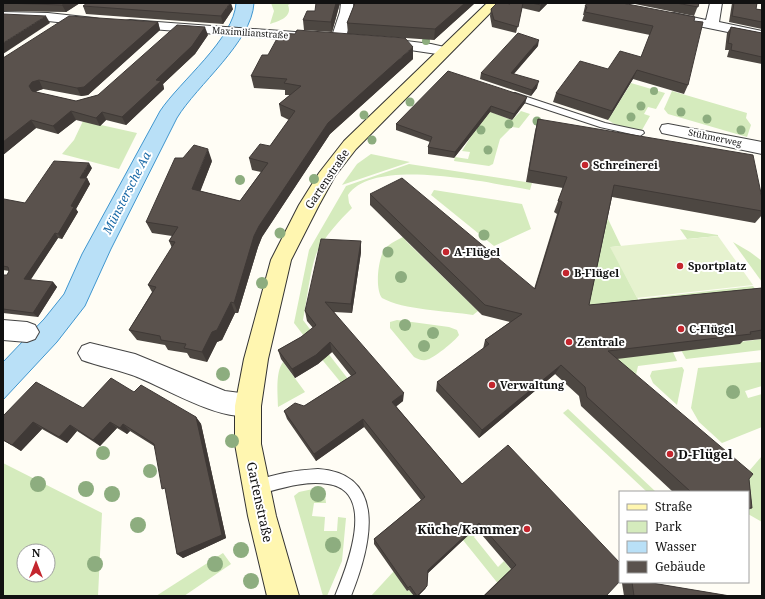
<svg xmlns="http://www.w3.org/2000/svg" width="765" height="599" viewBox="0 0 765 599" font-family="'Noto Serif',serif">
	<style>
		.green { fill: #d5ebbd; fill-rule: evenodd }
		.pitch { fill: #e6f2cf }
		.water { fill: #b9e0f7; stroke: #3f96cf }
		.lines { fill: none; stroke-linecap: round; stroke-linejoin: round }
		.lane-casing { stroke: #444; stroke-width: 2 }
		.street-casing { stroke: #444; stroke-width: 2 }
		.secondary-casing { stroke: #333; stroke-width: 2 }
		.lane { fill: #fff; fill-rule: evenodd }
		.street { fill: #fff; fill-rule: evenodd }
		.secondary { fill: #fff6b0; fill-rule: evenodd }
		.tree { fill: #8dad7f }
		.wall { fill: #4d4742 }
		.shaded-wall { fill: #3f3936 }
		.building { fill: #5a524d; stroke: #3f3936 }
		.poi-dot { fill: #c4262e; stroke: #fff; stroke-width: 1.5 }
		.labels { text-anchor: middle; stroke-width: 4; stroke-linejoin: round; paint-order: stroke }
		.far-street-label { font-size: 9px; fill: #111; stroke: #fff }
		.poi-label { font-size: 11px; font-weight: bold; fill: #111; stroke: #fff; text-anchor: start }
		.street-label { font-size: 11px; fill: #111; stroke: #fff }
		.water-label { font-size: 12px; font-style: italic; fill: #1768a6; stroke: #fff }
		.near-poi-label { font-size: 13px; font-weight: bold; fill: #111; stroke: #fff; text-anchor: start }
		.near-street-label { font-size: 13px; fill: #111; stroke: #fff }
	</style>
	<rect width="100%" height="100%" fill="#fffdf5"/>
	<g class="green">
		<path d="M 271,3 L 292,3 L 288,5 C 293,17 279,21 270,24 L 274,11 Z"/>
		<polygon points="631,83 665,93 656,109 648,107 644,114 650,116 642,130 616,125 608,120"/>
		<polygon points="672,91 747,113 746,118 751,125 747,137 668,114 664,109"/>
		<polygon points="478,107 512,120 521,111 530,114 519,128 512,127 500,139 493,164 489,166 454,161 455,157 468,159 470,152 462,151 470,138"/>
		<polygon points="83,121 137,133 119,169 62,154 74,140"/>
		<polygon points="371,154 410,162 342,185 357,164"/>
		<path d="M 409,164 L 532,183 L 530,190 C 491,183 373,156 348,195 L 349,203 L 352,208 C 339,221 325,236 317,252 C 310,269 307,300 303,320 L 325,349 L 317,353 L 294,323 L 309,250 L 346,186 Z"/>
		<polygon points="434,190 522,204 531,229 494,246 431,195"/>
		<polygon points="605,218 608,219 621,246 611,247 643,309 585,306"/>
		<polygon points="680,229 718,235 718,236 687,239"/>
		<path d="M 403,237 L 407,242 L 478,311 L 473,315 C 448,311 403,310 382,298 C 375,289 378,262 383,252 C 388,244 395,241 403,237 Z"/>
		<polygon points="733,242 750,252 762,261 762,282"/>
		<polygon points="753,286 756,290 641,303 639,299"/>
		<path d="M 397,320 L 449,327 L 457,330 L 459,335 C 455,341 433,359 426,360 C 422,361 418,359 414,357 L 390,328 L 390,322 Z"/>
		<polygon points="762,339 762,350 686,359 681,350"/>
		<polygon points="327,352 348,379 342,384 320,357"/>
		<polygon points="673,352 677,361 638,366 635,379 612,355"/>
		<path d="M 283,362 L 305,392 L 278,407 C 278,394 275,373 283,362 Z"/>
		<polygon points="762,362 762,386 745,391 748,398 762,394 762,427 722,443 699,422 691,408 698,368"/>
		<polygon points="682,367 684,370 677,405 653,383 650,376 652,371"/>
		<polygon points="568,409 656,492 647,492 563,413"/>
		<polygon points="762,456 762,522 748,514 748,492 731,492"/>
		<path d="M 3,463 L 102,513 L 98,596 L 3,596 ZM 24,551 L 48,551 L 48,575 L 24,575 Z"/>
		<polygon points="313,489 325,495 326,503 314,503 312,516 325,517 324,531 337,531 338,517 346,518 342,561 327,596 323,596 294,496 299,492"/>
		<polygon points="448,500 476,534 474,537 498,567 504,561 533,596 508,596 438,509"/>
		<polygon points="223,553 231,564 184,596 156,596"/>
		<polygon points="394,571 407,591 409,590 414,596 371,596"/>
	</g>
	<polygon class="pitch" points="718,236 753,285 637,298 610,247"/>
	<path class="water" d="M 236,3 L 254,3 C 252,42 197,85 177,118 L 111,249 L 85,306 L 57,342 L 3,400 L 3,362 L 44,319 L 64,294 L 82,254 L 160,111 C 180,81 234,39 236,3 Z"/>
	<g class="lines">
		<defs>
			<g id="lane">
				<polygon points="509,93 515,93 605,123 643,131 644,133 640,136 600,127 509,97"/>
				<path d="M 318,469 C 391,474 369,551 351,596 L 335,596 C 346,569 378,491 328,484 C 304,480 279,489 256,495 L 251,493 L 249,488 L 251,483 C 272,474 296,470 318,469 Z"/>
			</g>
			<g id="street">
				<polygon points="341,3 353,3 354,12 345,39 343,42 333,42 331,39 340,12"/>
				<polygon points="710,3 722,3 719,22 762,31 762,39 674,21 669,20 667,17 669,14 674,13 706,20"/>
				<polygon points="3,12 48,13 94,18 99,19 101,22 99,25 94,26 48,21 3,20"/>
				<polygon points="130,20 309,33 314,34 316,37 314,40 309,41 125,27 123,24 125,21"/>
				<polygon points="381,38 431,44 449,48 451,51 449,54 444,55 376,45 374,42 376,39"/>
				<polygon points="668,124 762,142 762,154 662,133 660,129 662,125"/>
				<polygon points="3,320 27,322 35,325 39,332 35,339 27,342 3,340"/>
				<path d="M 90,343 L 135,354 L 225,391 L 248,394 L 257,398 L 261,406 L 257,414 C 225,426 163,386 132,375 C 115,369 98,366 82,360 L 78,353 L 82,346 Z"/>
			</g>
			<polygon id="secondary" points="487,3 500,3 356,149 335,176 319,205 291,260 268,359 261,406 261,444 276,516 299,596 267,596 248,516 235,444 235,406 244,359 271,260 299,205 319,173 344,141"/>
		</defs>
		<use href="#lane" class="lane-casing"/>
		<use href="#street" class="street-casing"/>
		<use href="#secondary" class="secondary-casing"/>
		<use href="#lane" class="lane"/>
		<use href="#street" class="street"/>
		<use href="#secondary" class="secondary"/>
	</g>
	<g class="tree">
		<circle cx="426" cy="41" r="4"/>
		<circle cx="654" cy="91" r="4"/>
		<circle cx="410" cy="102" r="4.5"/>
		<circle cx="641" cy="106" r="4.5"/>
		<circle cx="681" cy="112" r="4.5"/>
		<circle cx="364" cy="115" r="4.5"/>
		<circle cx="631" cy="117" r="4.5"/>
		<circle cx="707" cy="119" r="4.5"/>
		<circle cx="537" cy="121" r="4.5"/>
		<circle cx="509" cy="124" r="4.5"/>
		<circle cx="481" cy="130" r="4.5"/>
		<circle cx="741" cy="130" r="4.5"/>
		<circle cx="372" cy="140" r="4.5"/>
		<circle cx="488" cy="150" r="4.5"/>
		<circle cx="314" cy="179" r="5"/>
		<circle cx="240" cy="180" r="5"/>
		<circle cx="280" cy="233" r="5.5"/>
		<circle cx="484" cy="235" r="5.5"/>
		<circle cx="388" cy="252" r="5.5"/>
		<circle cx="401" cy="277" r="6"/>
		<circle cx="262" cy="283" r="6"/>
		<circle cx="405" cy="325" r="6"/>
		<circle cx="433" cy="333" r="6"/>
		<circle cx="424" cy="346" r="6"/>
		<circle cx="223" cy="374" r="7"/>
		<circle cx="733" cy="392" r="7"/>
		<circle cx="232" cy="441" r="7"/>
		<circle cx="103" cy="453" r="7"/>
		<circle cx="150" cy="471" r="7"/>
		<circle cx="38" cy="484" r="8"/>
		<circle cx="86" cy="489" r="8"/>
		<circle cx="112" cy="494" r="8"/>
		<circle cx="318" cy="494" r="8"/>
		<circle cx="138" cy="525" r="8"/>
		<circle cx="333" cy="545" r="8"/>
		<circle cx="241" cy="550" r="8"/>
		<circle cx="95" cy="564" r="8"/>
		<circle cx="215" cy="564" r="8"/>
		<circle cx="251" cy="581" r="8"/>
	</g>
	<g class="wall">
		<polygon points="3,3 80,3 66,12 3,11"/>
		<polygon points="340,3 332,32 304,30 303,20 315,11"/>
		<polygon points="353,3 475,3 434,40 348,34 347,23 354,5"/>
		<polygon points="511,3 548,3 539,12 522,8 516,33 492,27 490,16 491,9 510,4"/>
		<polygon points="630,3 699,3 694,16"/>
		<polygon points="732,3 757,3 756,9 762,10 762,29 729,22"/>
		<polygon points="83,6 233,9 223,24 86,14"/>
		<polygon points="585,6 694,21 688,85 684,94 633,79 608,120 553,102 556,93 608,69 641,57 650,35 582,21 584,15 583,15"/>
		<polygon points="158,22 160,30 88,95 81,96 43,89 37,91 35,92 76,101 98,95 208,35 195,54 163,84 164,89 126,125 106,120 100,126 76,120 58,134 36,128 3,155 3,58"/>
		<polygon points="731,27 762,33 762,64 727,57 729,50 725,50 727,33"/>
		<polygon points="538,46 514,74 537,88 531,96 480,79 481,73"/>
		<polygon points="268,55 413,59 330,134 262,237 258,247 238,313 235,313 222,340 217,342 207,362 190,358 187,353 168,350 165,345 137,340 129,330 152,292 148,285 172,248 169,241 172,236 152,233 146,222 212,161 200,191 240,201 261,172 252,170 249,158 270,146 289,120 281,116 279,104 290,95 285,95 285,90 254,88 251,76"/>
		<polygon points="527,97 525,103 512,120 490,112 454,158 428,154 428,147 430,142 396,130 396,124"/>
		<polygon points="538,119 762,211 762,215 755,223 612,197 589,305 762,288 762,339 743,341 740,344 617,359 749,479 752,508 748,510 748,492 673,492 581,406 579,396 555,374 479,438 436,391 437,382 483,349 485,340 510,322 482,315 370,205 370,194 534,289 557,214 554,212 563,188 526,182 535,131"/>
		<polygon points="92,168 86,178 87,178 90,184 76,209 78,212 62,239 58,238 30,280 53,282 57,287 38,317 3,313 3,275 7,275 9,271 3,270 3,200 25,203"/>
		<polygon points="361,241 361,252 352,313 334,312 403,401 396,406 462,484 606,596 483,596 511,569 476,528 428,573 427,586 425,589 418,596 414,596 409,590 407,591 374,544 374,539 421,500 364,427 316,461 287,419 284,411 304,406 351,376 332,352 318,364 295,378 281,359 278,350 301,337 313,328 307,321 305,311"/>
		<polygon points="134,392 196,417 201,424 226,538 183,558 177,554 166,491 154,446 130,431 127,434 117,428 100,446 77,431 67,443 42,429 21,451 3,440 3,416 83,408"/>
		<polygon points="626,582 646,582 730,596 624,596 622,583"/>
	</g>
	<g class="shaded-wall">
		<polygon points="65,3 80,3 66,12 62,5"/>
		<polygon points="230,3 231,3 233,9 223,24 221,16"/>
		<polygon points="336,3 340,3 332,32 331,22"/>
		<polygon points="465,3 475,3 434,40 435,29"/>
		<polygon points="543,3 548,3 539,12 541,5"/>
		<polygon points="46,16 50,23 3,54 3,43"/>
		<polygon points="158,22 160,30 88,95 81,96 77,88"/>
		<polygon points="205,27 208,35 195,54 163,84 164,89 126,125 122,117 156,80"/>
		<polygon points="539,40 538,46 509,79 511,73"/>
		<polygon points="413,47 413,59 330,134 262,237 258,247 238,313 234,303 254,236 259,226 328,123"/>
		<polygon points="637,70 633,79 608,120 612,111"/>
		<polygon points="39,80 43,89 37,91 34,94 29,86 32,82"/>
		<polygon points="539,81 537,88 531,96 532,90"/>
		<polygon points="527,97 525,103 512,120 514,114"/>
		<polygon points="491,106 490,112 454,158 455,152"/>
		<polygon points="71,111 76,120 58,134 53,126"/>
		<polygon points="102,112 106,120 100,126 96,118"/>
		<polygon points="31,120 36,128 3,155 3,142"/>
		<polygon points="208,149 212,161 197,200 192,189"/>
		<polygon points="89,163 92,168 83,183 80,178"/>
		<polygon points="87,178 90,184 76,209 78,212 62,239 58,234 71,206"/>
		<polygon points="55,233 58,238 28,284 24,279"/>
		<polygon points="361,241 361,252 352,313 351,304"/>
		<polygon points="53,282 57,287 38,317 33,313"/>
		<polygon points="231,302 235,313 222,340 217,342 207,362 202,352 212,332"/>
		<polygon points="330,342 332,352 318,364 295,378 292,369"/>
		<polygon points="561,365 555,374 479,438 482,430"/>
		<polygon points="404,393 403,401 392,410 392,402"/>
		<polygon points="196,417 201,424 226,538 183,558 177,554"/>
		<polygon points="363,419 364,427 316,461 314,454"/>
		<polygon points="33,422 42,429 21,451 12,445"/>
		<polygon points="110,422 117,428 100,446 93,440"/>
		<polygon points="123,424 130,431 127,434 120,428"/>
		<polygon points="70,425 77,431 67,443 59,437"/>
		<polygon points="479,523 476,528 427,574 428,570"/>
		<polygon points="427,586 425,589 418,596 416,596"/>
	</g>
	<g class="building">
		<polygon points="3,3 65,3 62,5"/>
		<polygon points="87,3 230,3 221,16 83,6"/>
		<polygon points="316,3 336,3 331,22 303,20 307,11 315,11"/>
		<polygon points="355,3 465,3 435,29 347,23"/>
		<polygon points="497,3 506,3 510,4 511,3 523,3 518,27 494,20 491,9"/>
		<polygon points="531,3 543,3 541,5"/>
		<polygon points="587,3 622,3 695,17 694,21 703,22 688,85 637,70 612,111 556,93 580,61 608,69 620,51 641,57 653,26 585,12 587,7 585,6"/>
		<polygon points="676,3 699,3 698,7"/>
		<polygon points="734,3 757,3 756,9 762,10 762,22 732,16"/>
		<polygon points="3,14 46,16 3,43"/>
		<polygon points="69,16 158,22 84,87 77,88 39,80 32,82 29,86 32,91 76,101 98,95 177,25 205,27 192,46 156,80 161,81 122,117 102,112 96,118 71,111 53,126 31,120 3,142 3,58"/>
		<polygon points="731,27 762,33 762,57 731,50 732,44 728,43"/>
		<polygon points="297,30 405,38 413,47 328,123 259,226 254,236 234,303 231,302 217,330 212,332 202,352 184,348 186,344 161,340 160,336 129,330 156,287 148,285 175,242 169,241 178,227 146,222 175,158 183,158 194,145 208,149 192,189 240,201 268,163 249,158 260,144 270,146 295,111 279,104 301,86 284,83 287,79 251,76 262,55 268,55 280,33 295,34"/>
		<polygon points="518,33 539,40 511,73 539,81 532,90 481,73"/>
		<polygon points="448,71 527,97 514,114 491,106 455,152 428,147 432,137 396,124"/>
		<polygon points="538,119 753,155 762,198 762,211 614,185 589,305 762,288 762,330 750,332 751,334 608,351 753,474 749,479 752,508 748,508 748,492 691,492 587,397 585,387 561,365 482,430 437,382 489,344 485,340 522,314 485,305 370,194 402,178 535,289 562,202 558,201 567,177 529,170"/>
		<polygon points="54,161 89,163 80,178 87,178 71,206 74,207 58,234 55,233 24,279 53,282 33,313 3,309 3,275 7,275 9,271 8,267 3,266 3,200 4,199 25,203"/>
		<polygon points="321,239 361,241 351,304 325,302 404,393 392,402 462,484 508,445 620,563 620,581 606,596 484,596 516,565 479,523 428,570 427,586 417,596 410,586 408,588 374,539 425,497 363,419 314,454 284,411 295,403 304,406 356,373 330,342 316,355 292,369 278,350 301,337 316,325 305,311"/>
		<polygon points="111,378 134,392 141,385 196,417 222,535 177,554 165,488 162,489 154,444 123,424 120,428 110,422 93,440 70,425 59,437 33,422 12,445 3,440 3,416 36,382 83,408"/>
		<polygon points="632,582 646,582 730,596 634,596"/>
	</g>
	<g class="poi-dot">
		<circle cx="585" cy="165" r="4"/>
		<circle cx="446" cy="252" r="4"/>
		<circle cx="680" cy="266" r="4"/>
		<circle cx="566" cy="273" r="4"/>
		<circle cx="681" cy="329" r="4"/>
		<circle cx="569" cy="342" r="4"/>
		<circle cx="492" cy="385" r="4"/>
		<circle cx="670" cy="454" r="4"/>
		<circle cx="527" cy="529" r="4"/>
	</g>
	<g class="labels">
		<g class="far-street-label">
			<text transform="translate(250 33) rotate(4)" y="3">Maximilianstraße</text>
			<text transform="translate(715 138) rotate(12)" y="3">Stühmerweg</text>
		</g>
		<g class="poi-label">
			<text x="593" y="169">Schreinerei</text>
			<text x="454" y="256">A-Flügel</text>
			<text x="688" y="270">Sportplatz</text>
			<text x="574" y="277">B-Flügel</text>
			<text x="689" y="333">C-Flügel</text>
			<text x="577" y="346">Zentrale</text>
			<text x="500" y="389">Verwaltung</text>
		</g>
		<g class="street-label">
			<text transform="translate(327 179) rotate(-56)" y="4">Gartenstraße</text>
		</g>
		<g class="water-label">
			<text transform="translate(127 193) rotate(-63)" y="4">Münstersche Aa</text>
		</g>
		<g class="near-poi-label">
			<text x="678" y="459">D-Flügel</text>
			<text x="519" y="534" text-anchor="end">Küche/Kammer</text>
		</g>
		<g class="near-street-label">
			<text transform="translate(260 502) rotate(78)" y="5">Gartenstraße</text>
		</g>
	</g>
	<rect width="765" height="599" fill="none" stroke="#111111" stroke-width="8"/>
	<rect x="619" y="491" width="130" height="92" fill="#ffffff" stroke="#a0a0a0"/>
	<rect x="627" y="504" width="20" height="6" fill="#fff6b0" stroke="#a0a0a0"/>
	<text x="655" y="511" font-size="12" fill="#111111">Straße</text>
	<rect x="627" y="521" width="20" height="12" fill="#d5ebbd" stroke="#a0a0a0"/>
	<text x="655" y="531" font-size="12" fill="#111111">Park</text>
	<rect x="627" y="541" width="20" height="12" fill="#b9e0f7" stroke="#a0a0a0"/>
	<text x="655" y="551" font-size="12" fill="#111111">Wasser</text>
	<rect x="627" y="561" width="20" height="12" fill="#5a524d" stroke="#a0a0a0"/>
	<text x="655" y="571" font-size="12" fill="#111111">Gebäude</text>
	<g transform="translate(36 563)"><circle r="19" fill="#ffffff" stroke="#a0a0a0"/>
	<path d="M0-3L7 15L0 10L-7 15Z" fill="#c4262e"/>
	<text y="-6" font-size="11" font-weight="bold" text-anchor="middle" fill="#111111">N</text>
	</g>
</svg>
